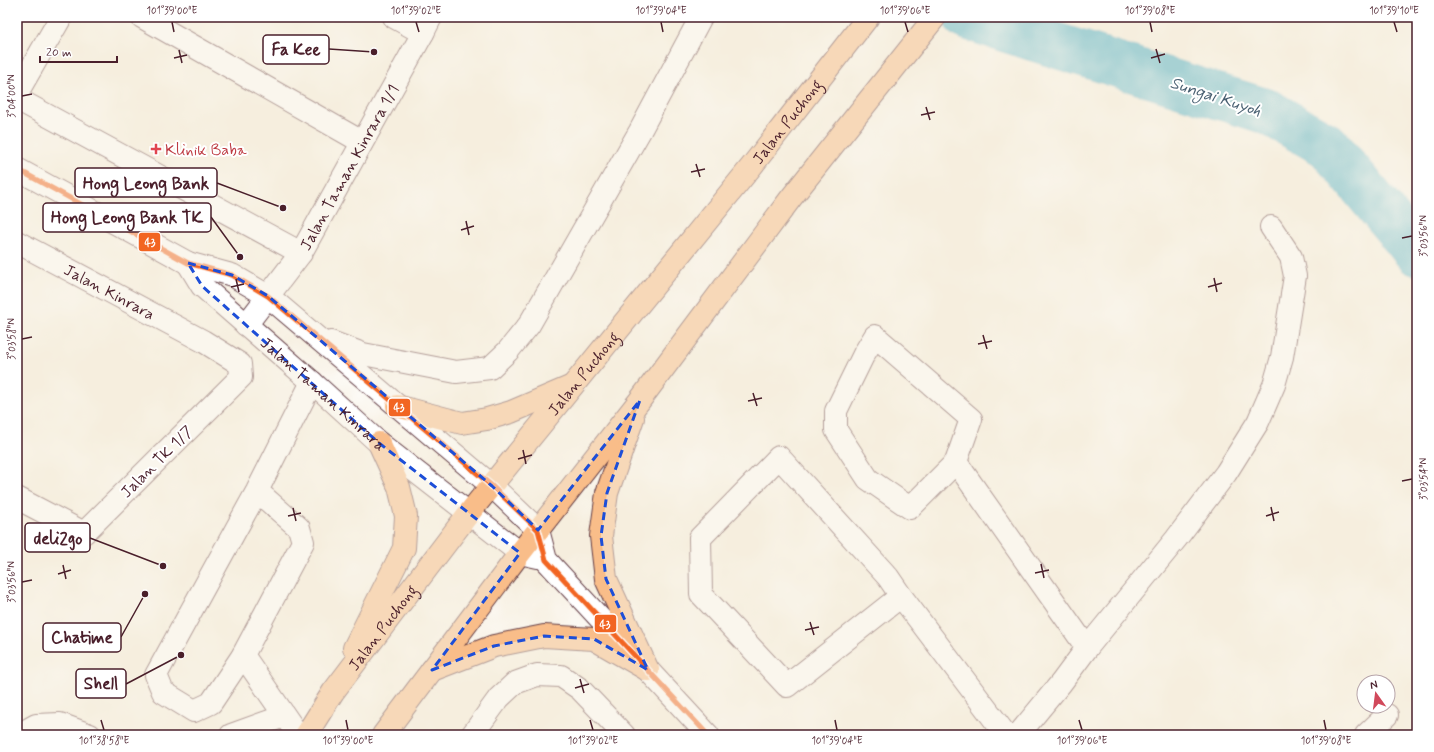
<svg xmlns="http://www.w3.org/2000/svg" width="1434" height="752" viewBox="0 0 1434 752" font-family="Mynerve,sans-serif">
	<style>
		.lines { fill: none; stroke-linecap: round; stroke-linejoin: round }
		.river { stroke: #46adc6; stroke-width: 46 }
		.minor-casing { stroke: #643e46; stroke-width: 24 }
		.major-casing { stroke: #643e46; stroke-width: 24 }
		.minor { stroke: #fff; stroke-width: 22 }
		.major { stroke: #f9bd89; stroke-width: 22 }
		.bus-1-casing { stroke: #fff; stroke-width: 8 }
		.bus-1 { stroke: #f26522; stroke-width: 5 }
		.marked { fill: none; stroke: #1d4ed8; stroke-width: 3; stroke-dasharray: 8 5; stroke-linejoin: round }
		.ticks { fill: none; stroke: #4a1f2b; stroke-width: 1.5 }
		.health-dot { fill: #e0444e; stroke: #fff; stroke-width: 1.5 }
		.labels { text-anchor: middle; stroke-width: 4; stroke-linejoin: round; paint-order: stroke }
		.street-label { font-size: 16px; fill: #4a1f2b; stroke: #fff }
		.health-label { font-size: 16px; fill: #be3a42; stroke: #fff; text-anchor: start }
		.water-label { font-size: 17px; font-style: italic; fill: #485f71; stroke: #fff }
		.leader { fill: none; stroke: #4a1f2b; stroke-width: 1.5 }
		.callout-dot { fill: #4a1f2b; stroke: #fff; stroke-width: 1.5 }
		.callout { fill: #fff; stroke: #4a1f2b; stroke-width: 1.5 }
		.callout-label { font-size: 17px; text-anchor: middle; font-weight: bold; fill: #4a1f2b }
		.line-badge { stroke: #fff; stroke-width: 1.5 }
		.badge-label { font-size: 11px; text-anchor: middle; font-weight: bold; fill: #fff }
		.neatline { fill: none; stroke: #4a1f2b; stroke-width: 1.5 }
		.ticks-label { font-size: 10px; text-anchor: middle; fill: #4a1f2b }
	</style>
	<rect width="100%" height="100%" fill="#fff"/>
	<filter id="ink" filterUnits="userSpaceOnUse"><feTurbulence type="fractalNoise" baseFrequency=".025" numOctaves="2"/><feDisplacementMap in="SourceGraphic" scale="8" xChannelSelector="R" yChannelSelector="G"/><feConvolveMatrix kernelMatrix="1 2 1 2 8 2 1 2 1" color-interpolation-filters="sRGB"/></filter>
	<filter id="wash" filterUnits="userSpaceOnUse"><feTurbulence type="fractalNoise" baseFrequency=".012" numOctaves="4" result="noise"/><feDisplacementMap in="SourceGraphic" scale="16" xChannelSelector="R" yChannelSelector="G"/><feGaussianBlur stdDeviation="0.9" result="paint"/><feColorMatrix in="noise" values="0 0 0 0 0 0 0 0 0 0 0 0 0 0 0 0 0 1.4 0 .05"/><feComposite in="paint" operator="in"/></filter>
	<g filter="url(#wash)">
		<rect width="100%" height="100%" fill="#f6eede"/>
		<g class="lines">
			<polyline class="river" points="966,17 1268,112 1328,146 1417,253"/>
		</g>
	</g>
	<g filter="url(#ink)">
		<g class="lines">
			<defs>
				<g id="minor">
					<polyline points="142,17 362,142"/>
					<polyline points="394,17 423,33"/>
					<polyline points="17,93 61,17"/>
					<polyline points="17,99 301,253"/>
					<polyline points="17,169 188,263 232,275 268,296 492,486 538,530 546,560 708,735"/>
					<path id="s1" d="M 17,242 L 203,341 L 240,364 L 241,377 L 84,533 L 17,498"/>
					<path id="s2" d="M 188,263 L 202,286 L 312,382 L 379,443 L 520,553 L 538,557"/>
					<path id="s3" d="M 246,325 L 301,253 L 423,33 L 431,17"/>
					<polyline points="331,342 363,354 456,372 490,368 508,351 529,325 640,131 701,17"/>
					<polyline points="956,462 910,508 868,479 836,430 836,411 864,354 875,336 971,419 956,462 1087,648"/>
					<polyline points="257,491 299,528 303,542 243,655 211,703 194,711 163,692 156,675 257,491 312,382"/>
					<polyline points="901,596 888,577 779,457 700,538 701,594 787,686 901,596 1006,735"/>
					<polyline points="243,655 298,735"/>
					<polyline points="18,735 36,725 60,724 90,735"/>
					<polyline points="231,735 284,716"/>
					<polyline points="472,735 499,698 515,683 537,675 561,676 580,689 624,735"/>
					<polyline points="1018,735 1061,683 1087,648 1176,539 1226,473 1258,422 1274,385 1282,357 1295,276 1291,257 1271,227"/>
					<polyline points="1366,735 1387,715"/>
				</g>
				<g id="major">
					<polyline points="397,406 462,423 487,419 511,412 572,386"/>
					<polyline points="633,418 607,493 601,536 606,579 648,670"/>
					<polyline points="354,648 404,548 406,516 399,487 379,443"/>
					<polyline points="432,670 494,646 544,636 594,639 648,670"/>
					<path id="s4" d="M 306,735 L 333,692 L 469,513 L 751,167 L 868,17"/>
					<polyline points="383,735 520,553 640,400 791,198 935,17"/>
				</g>
			</defs>
			<use href="#minor" class="minor-casing"/>
			<use href="#major" class="major-casing"/>
			<use href="#minor" class="minor"/>
			<use href="#major" class="major"/>
			<defs>
				<polyline id="bus-1" points="17,169 188,263 232,275 268,296 492,486 538,530 546,560 708,735"/>
			</defs>
			<use href="#bus-1" class="bus-1-casing"/>
			<use href="#bus-1" class="bus-1"/>
		</g>
	</g>
	<path d="M0 0H1434V752H0ZM 188,263 L 232,275 L 268,296 L 492,486 L 538,530 L 640,400 L 607,493 L 601,536 L 606,579 L 648,670 L 594,639 L 544,636 L 494,646 L 432,670 L 520,553 L 379,443 L 202,286 Z" fill="#f6eede" fill-opacity=".55" fill-rule="evenodd"/>
	<path class="marked" d="M 188,263 L 232,275 L 268,296 L 492,486 L 538,530 L 640,400 L 607,493 L 601,536 L 606,579 L 648,670 L 594,639 L 544,636 L 494,646 L 432,670 L 520,553 L 379,443 L 202,286 Z"/>
	<path class="ticks" d="M 172,22 L 174,32M 416,22 L 419,32M 661,22 L 663,32M 905,22 L 908,32M 1150,22 L 1152,32M 1394,22 L 1397,32M 1156,49 L 1160,63M 179,50 L 182,63M 174,58 L 187,55M 1151,58 L 1165,54M 22,96 L 32,94M 926,107 L 930,120M 921,115 L 935,112M 696,164 L 700,177M 691,172 L 705,169M 466,221 L 469,235M 461,230 L 474,226M 1402,238 L 1412,236M 1214,278 L 1217,292M 236,279 L 239,292M 231,287 L 244,284M 1208,287 L 1222,283M 983,335 L 987,349M 22,339 L 32,337M 978,344 L 992,341M 753,393 L 757,406M 748,401 L 762,398M 523,450 L 526,464M 518,459 L 532,455M 1402,481 L 1412,479M 1271,507 L 1274,521M 293,508 L 296,521M 288,516 L 301,513M 1266,516 L 1279,512M 1041,564 L 1044,578M 63,565 L 66,579M 1035,573 L 1049,570M 58,574 L 71,570M 22,582 L 32,580M 810,622 L 814,635M 805,630 L 819,627M 580,679 L 584,693M 575,688 L 589,684M 101,720 L 104,730M 346,720 L 348,730M 590,720 L 593,730M 835,720 L 837,730M 1079,720 L 1082,730M 1324,720 L 1326,730"/>
	<path class="health-dot" d="M154 143h4v4h4v4h-4v4h-4v-4h-4v-4h4z"/>
	<g class="labels">
		<g class="street-label">
			<text dy="6" stroke="none"><textPath href="#s4" startOffset="780">Jalan Puchong</textPath></text>
			<text dy="6" stroke="none"><textPath href="#s3" startOffset="189">Jalan Taman Kinrara 1/1</textPath></text>
			<text dy="6" stroke="none"><textPath href="#s1" startOffset="105">Jalan Kinrara</textPath></text>
			<text dy="6" stroke="none"><textPath href="#s4" startOffset="456">Jalan Puchong</textPath></text>
			<text dy="6" stroke="none"><textPath href="#s2" startOffset="189">Jalan Taman Kinrara</textPath></text>
			<text transform="translate(156 461) rotate(-45)" y="6">Jalan TK 1/7</text>
			<text dy="6" stroke="none"><textPath href="#s4" startOffset="132">Jalan Puchong</textPath></text>
		</g>
		<g class="health-label">
			<text x="165" y="155">Klinik Baba</text>
		</g>
		<g class="water-label">
			<text transform="translate(1216 96) rotate(18)" y="6">Sungai Kuyoh</text>
		</g>
	</g>
	<path class="leader" d="M374 52L329 49M283 208L217 183M240 257L211 217M163 566L90 538M145 594L121 637M181 655L126 684"/>
	<g class="callout-dot">
		<circle cx="374" cy="52" r="4"/>
		<circle cx="283" cy="208" r="4"/>
		<circle cx="240" cy="257" r="4"/>
		<circle cx="163" cy="566" r="4"/>
		<circle cx="145" cy="594" r="4"/>
		<circle cx="181" cy="655" r="4"/>
	</g>
	<g class="callout">
		<rect x="263" y="35" width="66" height="29" rx="4"/>
		<rect x="75" y="168" width="142" height="29" rx="4"/>
		<rect x="43" y="203" width="168" height="29" rx="4"/>
		<rect x="25" y="523" width="65" height="29" rx="4"/>
		<rect x="43" y="623" width="78" height="29" rx="4"/>
		<rect x="76" y="669" width="50" height="29" rx="4"/>
	</g>
	<g class="callout-label">
		<text x="296" y="55">Fa Kee</text>
		<text x="146" y="189">Hong Leong Bank</text>
		<text x="127" y="223">Hong Leong Bank TK</text>
		<text x="58" y="544">deli2go</text>
		<text x="82" y="643">Chatime</text>
		<text x="101" y="689">Shell</text>
	</g>
	<g class="line-badge">
		<rect x="138" y="232" width="23" height="20" rx="4" fill="#f26522"/>
		<rect x="388" y="398" width="23" height="19" rx="4" fill="#f26522"/>
		<rect x="594" y="614" width="23" height="19" rx="4" fill="#f26522"/>
	</g>
	<g class="badge-label">
		<text x="150" y="246">43</text>
		<text x="399" y="411">43</text>
		<text x="605" y="628">43</text>
	</g>
	<rect width="1434" height="752" fill="none" stroke="#fff" stroke-width="44"/>
	<g transform="translate(1376 694) rotate(346)"><circle r="19" fill="#ffffff" stroke="#b7a5aa"/>
	<path d="M0-3L7 15L0 10L-7 15Z" fill="#d1495b"/>
	<text y="-6" font-size="11" font-weight="bold" text-anchor="middle" fill="#4a1f2b">N</text>
	</g>
	<path d="M40 56v6h77v-6" fill="none" stroke="#4a1f2b" stroke-width="2"/>
	<text x="46" y="56" font-size="12" fill="#4a1f2b" stroke="#ffffff" stroke-width="3" paint-order="stroke">20 m</text>
	<rect x="22" y="22" width="1390" height="708" class="neatline"/>
	<g class="ticks-label">
		<text x="172" y="14">101°39'00"E</text>
		<text x="416" y="14">101°39'02"E</text>
		<text x="661" y="14">101°39'04"E</text>
		<text x="905" y="14">101°39'06"E</text>
		<text x="1150" y="14">101°39'08"E</text>
		<text x="1394" y="14">101°39'10"E</text>
		<text transform="translate(11 96) rotate(-90)" y="4">3°04'00"N</text>
		<text transform="translate(1423 236) rotate(-90)" y="4">3°03'56"N</text>
		<text transform="translate(11 339) rotate(-90)" y="4">3°03'58"N</text>
		<text transform="translate(1423 479) rotate(-90)" y="4">3°03'54"N</text>
		<text transform="translate(11 582) rotate(-90)" y="4">3°03'56"N</text>
		<text x="104" y="744">101°38'58"E</text>
		<text x="348" y="744">101°39'00"E</text>
		<text x="593" y="744">101°39'02"E</text>
		<text x="837" y="744">101°39'04"E</text>
		<text x="1082" y="744">101°39'06"E</text>
		<text x="1326" y="744">101°39'08"E</text>
	</g>
</svg>
